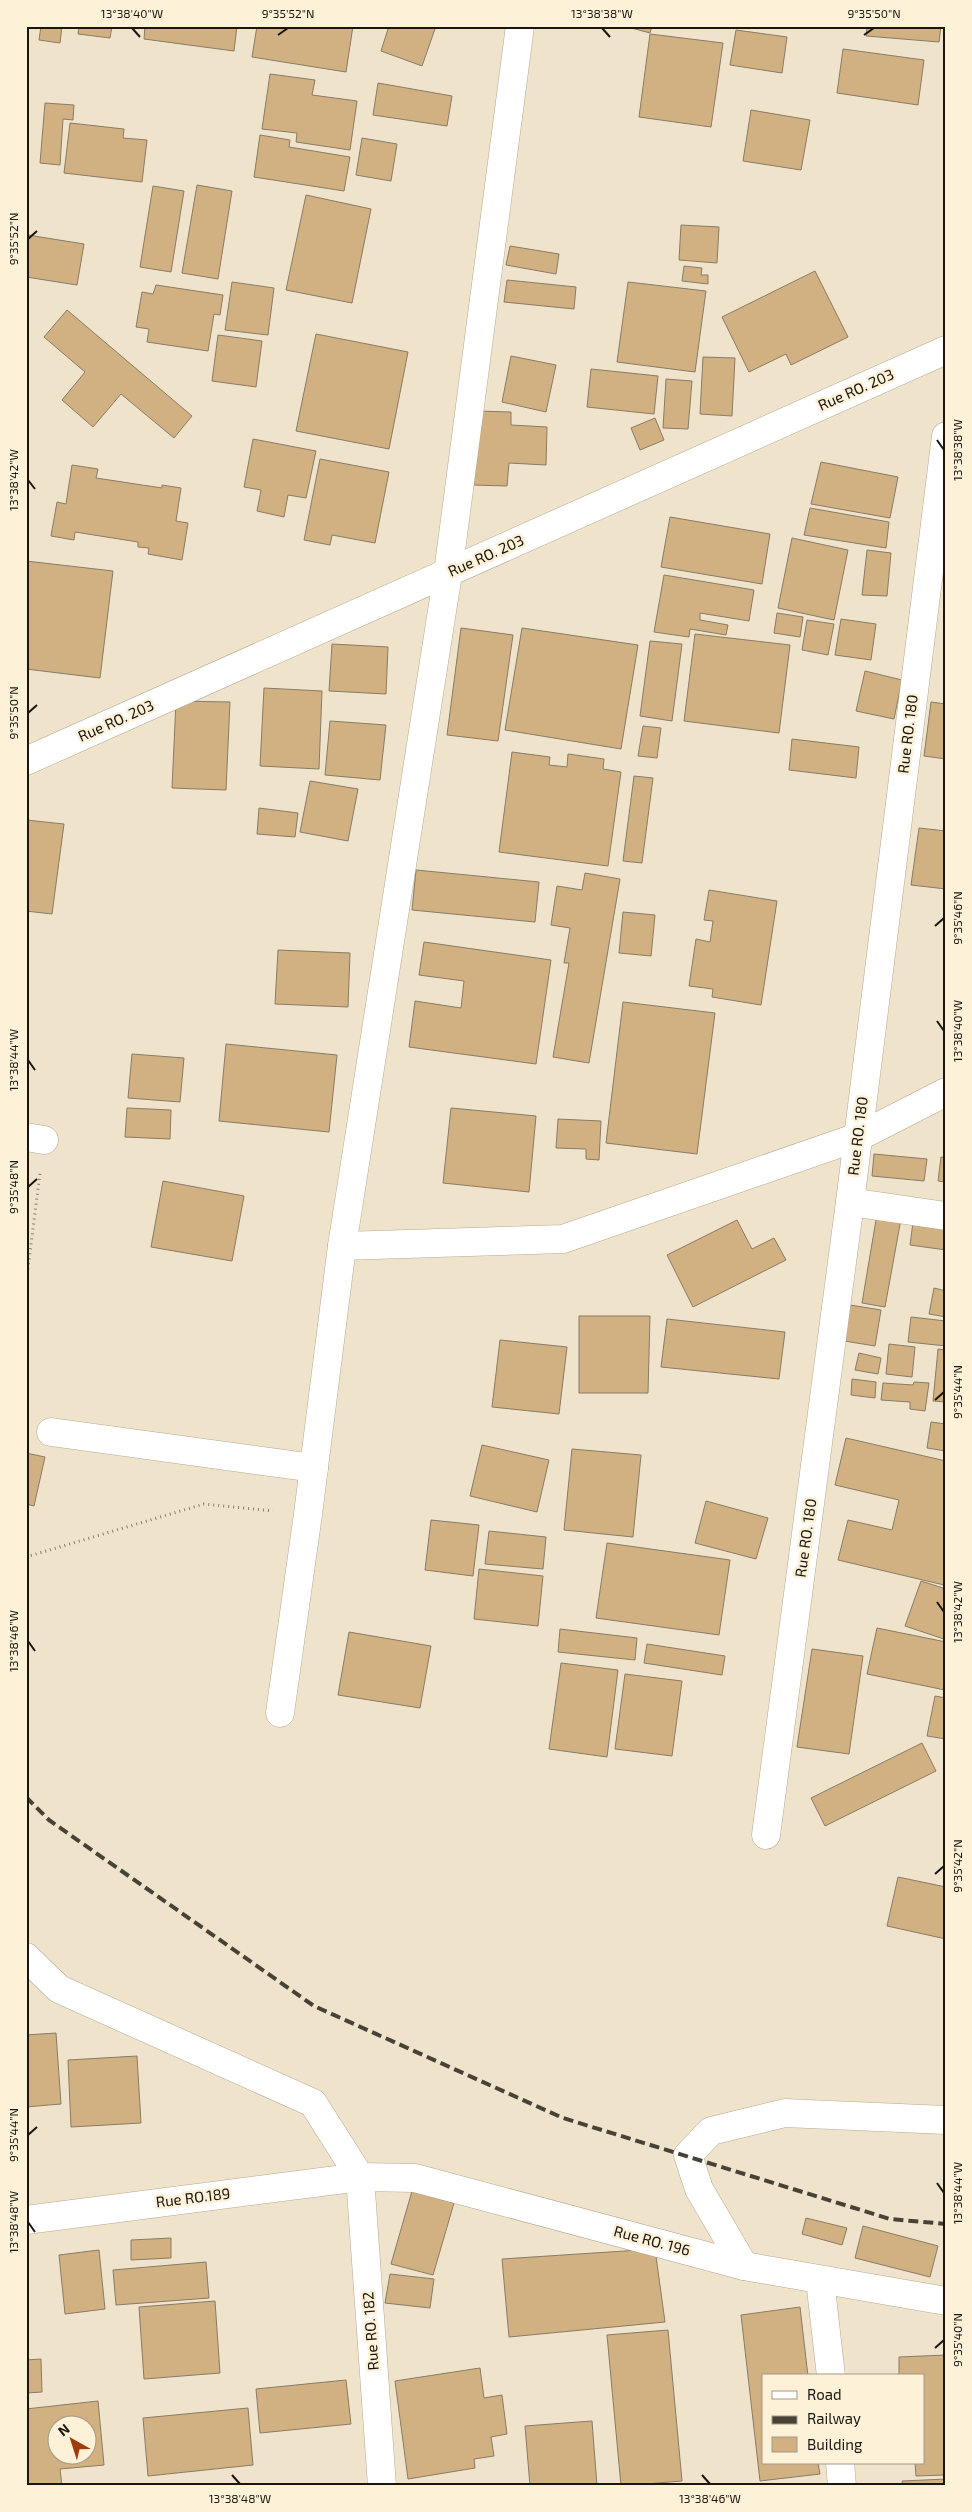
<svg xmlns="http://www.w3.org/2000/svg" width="972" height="2512" viewBox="0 0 972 2512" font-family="'Exo 2',sans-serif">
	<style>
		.building { fill: #d1b182; stroke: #897b66; fill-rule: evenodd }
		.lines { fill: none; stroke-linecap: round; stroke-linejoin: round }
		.minor-casing { stroke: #b4a991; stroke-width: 29 }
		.path { stroke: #867e6e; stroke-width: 3; stroke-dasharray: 1 4; stroke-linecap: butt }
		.minor { stroke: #fff; stroke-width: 28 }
		.rail { stroke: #484236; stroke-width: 4; stroke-dasharray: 10 5; stroke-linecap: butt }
		.ticks { fill: none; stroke: #1a160e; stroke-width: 2 }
		.labels { text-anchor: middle; stroke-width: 5; stroke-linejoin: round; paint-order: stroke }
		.street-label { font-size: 15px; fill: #1a160e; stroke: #fdf1d8 }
		.neatline { fill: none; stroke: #1a160e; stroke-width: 2 }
		.ticks-label { font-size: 12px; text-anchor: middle; fill: #1a160e }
	</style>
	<rect width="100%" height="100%" fill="#efe4cb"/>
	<g class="building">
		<polygon points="41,26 62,26 60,43 39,40"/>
		<polygon points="79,26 112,26 110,38 78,34"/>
		<polygon points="145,26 237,26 234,51 144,39"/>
		<polygon points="257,26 353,26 346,72 252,57"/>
		<polygon points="389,26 436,26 422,66 381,51"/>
		<polygon points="624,26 652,26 650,33"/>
		<polygon points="867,26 941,26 939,42 866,36"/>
		<polygon points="736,30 787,37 782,73 730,65"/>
		<polygon points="650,34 723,43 711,127 639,117"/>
		<polygon points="843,49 924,60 918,105 837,93"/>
		<polygon points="270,74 315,80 312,95 357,101 350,150 296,142 297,133 262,129"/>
		<polygon points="378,83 452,96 447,126 373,115"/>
		<polygon points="45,103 74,105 73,120 63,119 60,165 40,163"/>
		<polygon points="751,110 810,120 801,170 743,161"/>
		<polygon points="70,123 124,129 123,138 147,140 142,182 64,173"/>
		<polygon points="260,135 290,140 289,147 350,157 344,191 254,177"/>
		<polygon points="362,138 397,144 391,181 356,175"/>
		<polygon points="197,185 232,191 218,279 182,273"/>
		<polygon points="153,186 184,191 171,272 140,267"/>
		<polygon points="306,195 371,209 352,303 286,290"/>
		<polygon points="681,225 719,227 717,263 679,260"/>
		<polygon points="28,235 84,244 77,285 26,277"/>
		<polygon points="510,246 559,254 556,274 506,265"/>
		<polygon points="684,266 702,268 701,275 708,275 708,284 682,281"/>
		<polygon points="815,271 848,337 791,365 786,354 749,372 722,317"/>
		<polygon points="507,280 576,287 574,309 504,302"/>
		<polygon points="232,282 274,288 268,335 225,330"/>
		<polygon points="628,282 706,291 695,372 617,362"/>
		<polygon points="156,285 223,295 220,315 214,314 208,351 147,342 149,329 136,327 142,292 153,294"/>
		<polygon points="67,310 192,416 174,438 121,394 93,427 62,400 85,372 44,337"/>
		<polygon points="316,334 408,352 389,449 296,431"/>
		<polygon points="218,335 262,341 256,387 212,381"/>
		<polygon points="511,356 556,365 546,412 502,402"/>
		<polygon points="703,357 735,358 732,416 700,414"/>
		<polygon points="591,369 658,376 654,414 587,407"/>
		<polygon points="666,379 692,381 688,429 663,428"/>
		<polygon points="476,411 511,412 511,425 547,427 546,465 509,463 507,486 473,485"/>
		<polygon points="655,418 664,440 640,450 631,428"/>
		<polygon points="253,439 316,451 306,498 288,495 284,517 257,511 261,490 244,487"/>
		<polygon points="320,459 389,472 375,543 332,535 330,545 304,540"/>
		<polygon points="821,462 898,477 890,518 811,504"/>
		<polygon points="72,465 98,469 96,478 162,488 162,485 181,488 176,521 188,523 182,560 148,554 149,548 138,547 138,542 75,532 74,540 51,536 57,502 66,504"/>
		<polygon points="810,508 889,522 886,548 804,535"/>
		<polygon points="670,517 770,534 762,584 661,567"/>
		<polygon points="792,538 848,550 834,620 778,608"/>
		<polygon points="867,550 891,553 887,596 862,595"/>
		<polygon points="26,561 113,571 100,678 26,669"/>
		<polygon points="664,575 754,590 749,621 700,613 700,620 728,625 726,635 690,629 689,637 654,632"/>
		<polygon points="777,613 803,617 800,637 774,633"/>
		<polygon points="841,619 876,624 871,660 835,655"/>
		<polygon points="807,620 834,624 828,655 802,650"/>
		<polygon points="461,628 513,635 498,741 447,735"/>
		<polygon points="522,628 638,645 621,749 505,730"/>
		<polygon points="695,634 790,645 779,733 684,721"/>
		<polygon points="650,641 682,644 672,721 640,716"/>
		<polygon points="332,644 388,647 386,694 329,691"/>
		<polygon points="865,671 902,680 894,719 856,711"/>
		<polygon points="264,688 322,691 319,769 260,766"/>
		<polygon points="176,701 230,702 226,790 172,788"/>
		<polygon points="931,702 946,704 946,759 924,756"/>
		<polygon points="330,721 386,725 380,780 325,775"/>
		<polygon points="643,726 661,728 657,758 638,756"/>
		<polygon points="792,739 859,747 856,778 789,770"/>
		<polygon points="512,752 550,757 549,765 567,767 568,754 604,759 603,769 621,772 608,866 499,852"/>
		<polygon points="634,776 653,778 642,863 623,861"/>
		<polygon points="310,781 358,789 348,841 300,832"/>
		<polygon points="259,808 298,813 295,837 257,834"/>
		<polygon points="26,820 64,824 52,914 26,911"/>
		<polygon points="919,828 946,831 946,889 911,885"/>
		<polygon points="416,870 539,882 535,922 412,910"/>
		<polygon points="585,873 620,879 589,1063 553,1057 569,963 564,963 570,928 551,925 557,886 582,890"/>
		<polygon points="709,890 777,901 761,1005 712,997 713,989 689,986 696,939 710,942 713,921 704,920"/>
		<polygon points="623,912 655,915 651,956 619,953"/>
		<polygon points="424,942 551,960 536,1064 409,1047 415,1001 461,1008 464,981 419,975"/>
		<polygon points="278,950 350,953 348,1007 275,1004"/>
		<polygon points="623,1002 715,1013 697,1154 606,1143"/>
		<polygon points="226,1044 337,1055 329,1132 219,1121"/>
		<polygon points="132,1054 184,1058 180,1102 128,1098"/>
		<polygon points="127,1108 171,1110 170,1139 125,1137"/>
		<polygon points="451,1108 536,1116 529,1192 443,1183"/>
		<polygon points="558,1119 601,1121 599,1160 586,1159 586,1149 556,1148"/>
		<polygon points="874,1154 927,1159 924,1181 872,1176"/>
		<polygon points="941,1157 946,1158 946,1182 938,1181"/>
		<polygon points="163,1181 244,1196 232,1261 151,1247"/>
		<polygon points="877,1214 901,1219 885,1307 862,1303"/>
		<polygon points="737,1220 752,1249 774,1238 786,1260 693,1307 667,1255"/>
		<polygon points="913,1222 946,1227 946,1250 910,1245"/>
		<polygon points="934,1288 946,1291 946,1317 929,1314"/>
		<polygon points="844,1304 881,1310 875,1346 838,1340"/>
		<polygon points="579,1316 650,1316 648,1393 579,1393"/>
		<polygon points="911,1317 946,1321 946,1346 908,1342"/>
		<polygon points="667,1319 785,1332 779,1379 661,1367"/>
		<polygon points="500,1340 567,1347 559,1414 492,1407"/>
		<polygon points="889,1344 915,1347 912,1377 886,1374"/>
		<polygon points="938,1349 946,1350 946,1402 933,1401"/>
		<polygon points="859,1353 881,1358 878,1374 855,1370"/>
		<polygon points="852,1379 876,1382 875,1398 851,1395"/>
		<polygon points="914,1382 929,1383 925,1411 910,1409 910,1402 881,1400 883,1383 913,1385"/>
		<polygon points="931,1422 946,1424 946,1451 927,1448"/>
		<polygon points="846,1438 946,1461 944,1585 838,1560 848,1520 892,1530 899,1500 835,1485"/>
		<polygon points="482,1445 549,1460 537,1512 470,1496"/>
		<polygon points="572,1449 641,1455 633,1537 564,1530"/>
		<polygon points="26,1453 45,1457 34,1506 26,1504"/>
		<polygon points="706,1501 768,1518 756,1559 695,1543"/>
		<polygon points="431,1520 479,1525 473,1576 425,1570"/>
		<polygon points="489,1531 546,1537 543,1569 485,1564"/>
		<polygon points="607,1543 730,1560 719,1635 596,1618"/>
		<polygon points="479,1569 543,1576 538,1626 474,1619"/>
		<polygon points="921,1581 946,1589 944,1639 905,1626"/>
		<polygon points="877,1628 946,1642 945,1690 867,1674"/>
		<polygon points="560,1629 637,1638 635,1660 558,1652"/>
		<polygon points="349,1632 431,1646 420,1708 338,1695"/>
		<polygon points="647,1644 725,1656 722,1675 644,1663"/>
		<polygon points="812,1649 863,1656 849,1754 797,1747"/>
		<polygon points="561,1663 618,1670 607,1757 549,1749"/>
		<polygon points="625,1674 682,1681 672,1756 615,1749"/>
		<polygon points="935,1696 946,1698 946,1739 927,1736"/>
		<polygon points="922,1743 936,1771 825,1826 811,1798"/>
		<polygon points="898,1877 946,1887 946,1939 887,1926"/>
		<polygon points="56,2033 61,2104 26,2107 26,2035"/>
		<polygon points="137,2056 141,2123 71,2127 68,2060"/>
		<polygon points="412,2191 454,2203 433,2275 391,2264"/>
		<polygon points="806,2218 847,2228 842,2245 802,2234"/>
		<polygon points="863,2226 938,2246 930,2277 855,2258"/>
		<polygon points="171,2238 171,2258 131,2260 131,2240"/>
		<polygon points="655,2249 665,2322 509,2337 502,2259"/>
		<polygon points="99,2250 105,2309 65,2314 59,2255"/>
		<polygon points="206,2262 209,2298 116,2305 113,2270"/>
		<polygon points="390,2274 434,2279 430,2308 385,2303"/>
		<polygon points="215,2301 220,2373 144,2379 139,2307"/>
		<polygon points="800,2307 808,2376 763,2376 763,2463 818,2463 820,2474 760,2481 741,2315"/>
		<polygon points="668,2330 682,2481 621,2486 607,2335"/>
		<polygon points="946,2355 946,2475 916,2476 915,2463 923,2463 923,2376 899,2376 899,2357"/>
		<polygon points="41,2359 42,2392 26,2393 26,2360"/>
		<polygon points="480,2368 484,2398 502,2395 507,2434 491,2437 494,2456 474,2459 475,2468 408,2479 395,2381"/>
		<polygon points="346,2380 351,2424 260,2433 256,2389"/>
		<path d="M 98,2401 L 104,2465 L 60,2469 L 62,2486 L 26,2486 L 26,2409 ZM 58,2424 L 88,2424 L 88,2454 L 58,2454 Z"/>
		<polygon points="248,2408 253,2465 148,2476 143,2418"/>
		<polygon points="592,2421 597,2486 530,2486 525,2426"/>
		<polygon points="946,2479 946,2486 903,2486 902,2481"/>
	</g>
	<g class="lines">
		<defs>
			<g id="minor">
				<polyline points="26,761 946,350"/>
				<polyline points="26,1137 44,1140"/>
				<polyline points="850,1202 946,1216"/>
				<polyline points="342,1246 563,1239 858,1137 946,1092"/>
				<polyline points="51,1432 314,1468"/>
				<polyline points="280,1713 308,1514 342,1246 448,573 520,26"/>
				<polyline points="766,1835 850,1202 946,436"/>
				<polyline points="26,1957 59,1989 313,2103 360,2177 382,2486"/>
				<polyline points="26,2220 360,2177 415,2178 744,2266 946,2301"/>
				<polyline points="744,2266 699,2189 688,2155 711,2131 785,2113 946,2120"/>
				<polyline points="820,2280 831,2376"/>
				<polyline points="840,2463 842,2486"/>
			</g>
		</defs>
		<use href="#minor" class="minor-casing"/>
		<g class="path">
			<polyline points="26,1284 40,1173"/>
			<polyline points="26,1557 204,1504 273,1511"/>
		</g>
		<use href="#minor" class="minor"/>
		<polyline class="rail" points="26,1797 49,1820 314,2006 563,2118 890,2219 946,2224"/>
	</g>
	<path class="ticks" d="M 132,28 L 140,37M 602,28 L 610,37M 278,35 L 288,28M 864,35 L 874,28M 28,239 L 37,231M 937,440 L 944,450M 28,480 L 35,489M 28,713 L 37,705M 935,926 L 944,918M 937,1021 L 944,1031M 28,1060 L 35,1070M 28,1187 L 37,1179M 935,1400 L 944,1392M 937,1602 L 944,1612M 28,1641 L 35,1651M 935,1874 L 944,1866M 28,2135 L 37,2127M 937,2183 L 944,2193M 28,2222 L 35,2232M 935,2348 L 944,2340M 232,2475 L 240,2484M 702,2475 L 710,2484"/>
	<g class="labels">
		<g class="street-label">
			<text transform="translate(856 390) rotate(-24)" y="5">Rue RO. 203</text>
			<text transform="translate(486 556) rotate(-24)" y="5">Rue RO. 203</text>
			<text transform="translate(116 721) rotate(-24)" y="5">Rue RO. 203</text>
			<text transform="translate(908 734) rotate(-83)" y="5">Rue RO. 180</text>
			<text transform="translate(858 1136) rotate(-83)" y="5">Rue RO. 180</text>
			<text transform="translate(806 1538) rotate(-82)" y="5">Rue RO. 180</text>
			<text transform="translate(193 2198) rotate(-7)" y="5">Rue RO.189</text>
			<text transform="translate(652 2241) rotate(15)" y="5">Rue RO. 196</text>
			<text transform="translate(371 2331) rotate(-94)" y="5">Rue RO. 182</text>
		</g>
	</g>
	<rect width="972" height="2512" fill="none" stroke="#fdf1d8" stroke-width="55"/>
	<rect x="762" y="2374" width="162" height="90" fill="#fdf1d8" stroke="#a29987"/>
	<rect x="772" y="2391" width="25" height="8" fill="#ffffff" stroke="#a29987"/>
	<text x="807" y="2400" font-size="15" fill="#1a160e">Road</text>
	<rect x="772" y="2416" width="25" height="8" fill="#484236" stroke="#a29987"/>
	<text x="807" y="2424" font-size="15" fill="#1a160e">Railway</text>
	<rect x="772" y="2437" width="25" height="15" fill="#d1b182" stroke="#a29987"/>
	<text x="807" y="2450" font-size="15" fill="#1a160e">Building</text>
	<g transform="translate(72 2440) rotate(321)"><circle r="24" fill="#fdf1d8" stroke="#a29987"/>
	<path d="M0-4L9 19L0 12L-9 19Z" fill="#a03b0c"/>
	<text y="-8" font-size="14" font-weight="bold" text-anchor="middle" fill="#1a160e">N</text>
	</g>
	<rect x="28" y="28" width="916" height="2456" class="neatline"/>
	<g class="ticks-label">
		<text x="132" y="18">13°38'40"W</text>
		<text x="288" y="18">9°35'52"N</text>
		<text x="602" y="18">13°38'38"W</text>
		<text x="874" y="18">9°35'50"N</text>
		<text transform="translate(14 239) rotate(-90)" y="4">9°35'52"N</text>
		<text transform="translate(958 450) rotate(-90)" y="4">13°38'38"W</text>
		<text transform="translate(14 480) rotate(-90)" y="4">13°38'42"W</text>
		<text transform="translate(14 713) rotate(-90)" y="4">9°35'50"N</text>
		<text transform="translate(958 918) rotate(-90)" y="4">9°35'46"N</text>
		<text transform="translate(958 1031) rotate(-90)" y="4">13°38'40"W</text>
		<text transform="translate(14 1060) rotate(-90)" y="4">13°38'44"W</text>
		<text transform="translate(14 1187) rotate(-90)" y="4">9°35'48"N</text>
		<text transform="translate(958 1392) rotate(-90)" y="4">9°35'44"N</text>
		<text transform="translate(958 1612) rotate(-90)" y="4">13°38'42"W</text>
		<text transform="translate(14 1641) rotate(-90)" y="4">13°38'46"W</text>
		<text transform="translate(958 1866) rotate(-90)" y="4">9°35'42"N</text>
		<text transform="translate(14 2135) rotate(-90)" y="4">9°35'44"N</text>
		<text transform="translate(958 2193) rotate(-90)" y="4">13°38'44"W</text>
		<text transform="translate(14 2222) rotate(-90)" y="4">13°38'48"W</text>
		<text transform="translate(958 2340) rotate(-90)" y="4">9°35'40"N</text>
		<text x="240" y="2503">13°38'48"W</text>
		<text x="710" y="2503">13°38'46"W</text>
	</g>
</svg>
